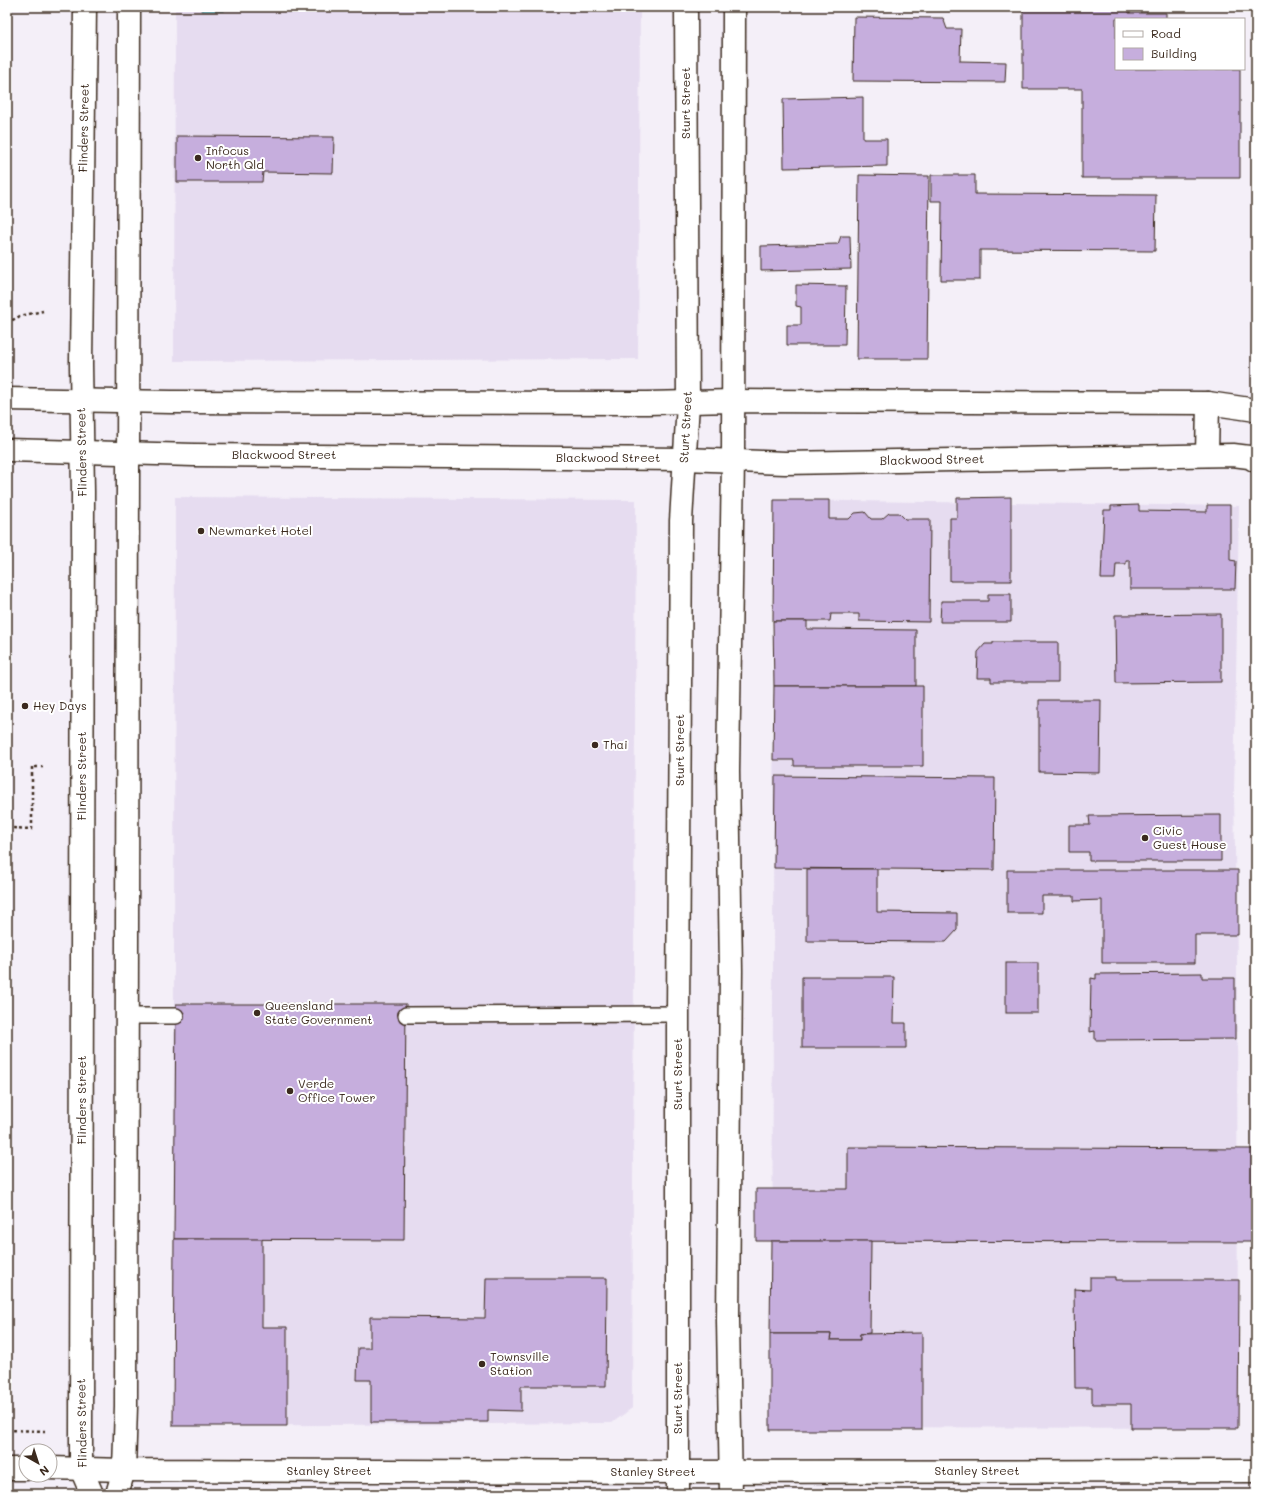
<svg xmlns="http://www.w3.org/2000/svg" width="1263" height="1501" viewBox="0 0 1263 1501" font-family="Mali,sans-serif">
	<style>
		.built { fill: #e6dcf0 }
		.water { fill: #7dcdd9; stroke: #638c8e }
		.building { fill: #c6aedd; stroke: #3b2a1e }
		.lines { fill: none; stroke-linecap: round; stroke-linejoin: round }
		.lane-casing { stroke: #3b2a1e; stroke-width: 18 }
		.secondary-casing { stroke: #3b2a1e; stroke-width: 25 }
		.path { stroke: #3b2a1e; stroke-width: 2.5; stroke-dasharray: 3 3; stroke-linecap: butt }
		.lane { stroke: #fff; stroke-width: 15 }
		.secondary { stroke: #fff; stroke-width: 22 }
		.poi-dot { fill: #3b2a1e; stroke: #fff; stroke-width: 1.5 }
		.labels { text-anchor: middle; stroke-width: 4; stroke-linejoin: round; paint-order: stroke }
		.street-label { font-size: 12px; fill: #3b2a1e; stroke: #fff }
		.poi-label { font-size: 12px; fill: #3b2a1e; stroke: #fff; text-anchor: start }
	</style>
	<rect width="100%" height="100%" fill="#f4eff8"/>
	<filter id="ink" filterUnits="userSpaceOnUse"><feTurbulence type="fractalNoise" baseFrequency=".025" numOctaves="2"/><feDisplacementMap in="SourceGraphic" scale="8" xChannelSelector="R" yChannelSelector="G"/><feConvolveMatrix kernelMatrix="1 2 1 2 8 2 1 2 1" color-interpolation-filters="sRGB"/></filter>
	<g filter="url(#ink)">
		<g class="built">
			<polygon points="175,7 640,7 638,359 174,361"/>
			<polygon points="175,497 636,500 632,1408 612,1423 173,1426"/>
			<polygon points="774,500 1239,506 1234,794 1237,962 1238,1428 772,1427"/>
		</g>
		<rect class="water" x="202" y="7" width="22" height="4"/>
		<g class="building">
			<polygon points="1023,7 1129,7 1129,13 1166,13 1166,19 1116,19 1116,69 1240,69 1240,178 1082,178 1082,89 1023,89"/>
			<polygon points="854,17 943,18 947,29 961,29 960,61 1006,62 1005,82 853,81"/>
			<polygon points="863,97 863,139 887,139 887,166 784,168 783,99"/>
			<polygon points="177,136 334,137 333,173 263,172 262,182 177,182"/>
			<polygon points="859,175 929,176 927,359 857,359"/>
			<polygon points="931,175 975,175 975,194 1156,195 1155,251 980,250 980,280 941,280 942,201 931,201"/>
			<polygon points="841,236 850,236 851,269 761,271 761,246 838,244"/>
			<polygon points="796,285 846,286 845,345 787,345 787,325 801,325 801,307 796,306"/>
			<polygon points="1011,497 1011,581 950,581 950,518 957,518 957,498"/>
			<polygon points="774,500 829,500 829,519 849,519 855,513 865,512 871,519 882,519 889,513 899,513 905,519 930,519 929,622 859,621 859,614 831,614 830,621 773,621"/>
			<polygon points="1139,505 1139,511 1207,512 1207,505 1230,505 1230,560 1236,561 1235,589 1130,589 1130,561 1126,561 1126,564 1116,564 1115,579 1101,579 1104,510 1111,510 1111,506"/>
			<polygon points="988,594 1011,594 1011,622 940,622 941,601 988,601"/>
			<polygon points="1221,614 1221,682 1116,683 1115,615"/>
			<polygon points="773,621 807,621 807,629 916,630 916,686 774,686"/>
			<polygon points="993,642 1058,642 1058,682 991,682 991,678 977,678 978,652 985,644 993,644"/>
			<polygon points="774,686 923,686 923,766 794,766 794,760 773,760"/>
			<polygon points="1039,700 1101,700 1100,773 1039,772"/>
			<polygon points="775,776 995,778 994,870 774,868"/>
			<polygon points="1221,815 1221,861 1089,861 1089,852 1069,852 1069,825 1090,825 1089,816"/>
			<polygon points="807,869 877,869 877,912 957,913 957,930 946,942 807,941"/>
			<polygon points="1007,870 1238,870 1238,935 1195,935 1195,963 1102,963 1102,900 1074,901 1074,896 1042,896 1042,913 1007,913"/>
			<rect x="1006" y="963" width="32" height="50"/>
			<polygon points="1202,973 1202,978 1235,978 1235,1039 1095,1040 1095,1031 1090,1032 1091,978 1096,979 1096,974"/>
			<polygon points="802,977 894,977 893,1023 906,1023 906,1048 802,1048"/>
			<polygon points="176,1004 406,1004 404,1240 174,1239"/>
			<polygon points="848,1147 1253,1149 1252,1242 756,1241 756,1189 848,1189"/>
			<polygon points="174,1239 262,1239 262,1327 287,1327 287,1426 173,1426"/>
			<polygon points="771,1241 871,1241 870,1333 860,1334 860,1340 830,1340 831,1334 770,1334"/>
			<polygon points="1090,1277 1115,1277 1115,1280 1239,1280 1238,1428 1131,1428 1131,1404 1092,1404 1092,1388 1075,1388 1074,1289 1090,1290"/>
			<polygon points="486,1278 607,1278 606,1386 521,1386 521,1411 488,1410 488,1422 371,1422 371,1380 357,1380 358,1348 370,1348 370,1317 485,1318"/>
			<polygon points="922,1333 922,1430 770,1430 770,1334 831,1334 830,1340 860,1340 860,1334"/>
		</g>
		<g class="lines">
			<defs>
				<g id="lane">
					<polyline points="406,1015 678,1014"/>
					<polyline points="127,1016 176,1016"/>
				</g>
				<g id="secondary">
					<polyline points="85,7 81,364 83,492 81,1431 81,1469 92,1494"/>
					<polyline points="7,399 171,402 647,403 733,401 1208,403 1256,410"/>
					<polyline points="7,450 194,455 685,459 785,463 1233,455 1249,457 1256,461"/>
					<polyline points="1207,455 1208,403"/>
					<polyline points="50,1468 124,1470 677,1472 1256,1471"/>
					<polyline points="7,1469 26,1469"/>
					<polyline points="117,1494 124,1470 126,1406 129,7"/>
					<polyline points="678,1494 678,1014 681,521 688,403 686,7"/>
					<polyline points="731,1494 728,1320 731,971 728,771 733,461 734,7"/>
				</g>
			</defs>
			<use href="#lane" class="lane-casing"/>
			<use href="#secondary" class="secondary-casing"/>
			<g class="path">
				<polyline points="7,323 20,316 43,311"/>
				<polyline points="13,828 32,829 32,767 43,767"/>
				<polyline points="7,1430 45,1431"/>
			</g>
			<use href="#lane" class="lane"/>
			<use href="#secondary" class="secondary"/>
		</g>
	</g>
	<g class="poi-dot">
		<circle cx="198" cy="158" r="4"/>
		<circle cx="201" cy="531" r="4"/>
		<circle cx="25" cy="706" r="4"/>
		<circle cx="595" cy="745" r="4"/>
		<circle cx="1145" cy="838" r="4"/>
		<circle cx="257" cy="1013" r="4"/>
		<circle cx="290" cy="1091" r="4"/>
		<circle cx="482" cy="1364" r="4"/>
	</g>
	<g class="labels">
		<g class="street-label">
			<text transform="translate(686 103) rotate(-90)" y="4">Sturt Street</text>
			<text transform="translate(84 128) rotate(-89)" y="4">Flinders Street</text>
			<text transform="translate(686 427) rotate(-87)" y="4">Sturt Street</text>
			<text transform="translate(82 452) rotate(-91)" y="4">Flinders Street</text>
			<text x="284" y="459">Blackwood Street</text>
			<text x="608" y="462">Blackwood Street</text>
			<text transform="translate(932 460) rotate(-1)" y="4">Blackwood Street</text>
			<text transform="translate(680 750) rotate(-90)" y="4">Sturt Street</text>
			<text transform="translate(82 776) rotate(-90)" y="4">Flinders Street</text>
			<text transform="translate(678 1074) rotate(-90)" y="4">Sturt Street</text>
			<text transform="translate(82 1100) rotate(-90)" y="4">Flinders Street</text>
			<text transform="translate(678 1398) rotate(-90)" y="4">Sturt Street</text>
			<text transform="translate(82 1423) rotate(-91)" y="4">Flinders Street</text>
			<text x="329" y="1475">Stanley Street</text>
			<text x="977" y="1475">Stanley Street</text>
			<text x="653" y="1476">Stanley Street</text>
		</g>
		<g class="poi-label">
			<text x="206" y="155">Infocus<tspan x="206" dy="14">North Qld</tspan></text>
			<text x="209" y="535">Newmarket Hotel</text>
			<text x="33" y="710">Hey Days</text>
			<text x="603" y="749">Thai</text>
			<text x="1153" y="835">Civic<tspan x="1153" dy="14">Guest House</tspan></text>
			<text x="265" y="1010">Queensland<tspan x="265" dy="14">State Government</tspan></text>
			<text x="298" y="1088">Verde<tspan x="298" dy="14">Office Tower</tspan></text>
			<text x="490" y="1361">Townsville<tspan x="490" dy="14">Station</tspan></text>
		</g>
	</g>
	<rect width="1263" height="1501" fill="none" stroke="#fff" stroke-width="24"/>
	<rect x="12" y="12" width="1239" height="1477" fill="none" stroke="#3b2a1e" stroke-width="1.5" filter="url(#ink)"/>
	<rect x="1115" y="18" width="130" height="52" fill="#ffffff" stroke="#b1aaa5"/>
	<rect x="1123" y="31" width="20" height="6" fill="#ffffff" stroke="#b1aaa5"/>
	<text x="1151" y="38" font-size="12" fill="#3b2a1e">Road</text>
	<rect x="1123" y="48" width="20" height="12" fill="#c6aedd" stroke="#b1aaa5"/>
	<text x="1151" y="58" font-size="12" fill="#3b2a1e">Building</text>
	<g transform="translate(38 1463) rotate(141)"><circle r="19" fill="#ffffff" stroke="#b1aaa5"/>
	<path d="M0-3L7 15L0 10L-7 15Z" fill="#3b2a1e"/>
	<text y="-6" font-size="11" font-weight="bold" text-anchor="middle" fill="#3b2a1e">N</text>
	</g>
</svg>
